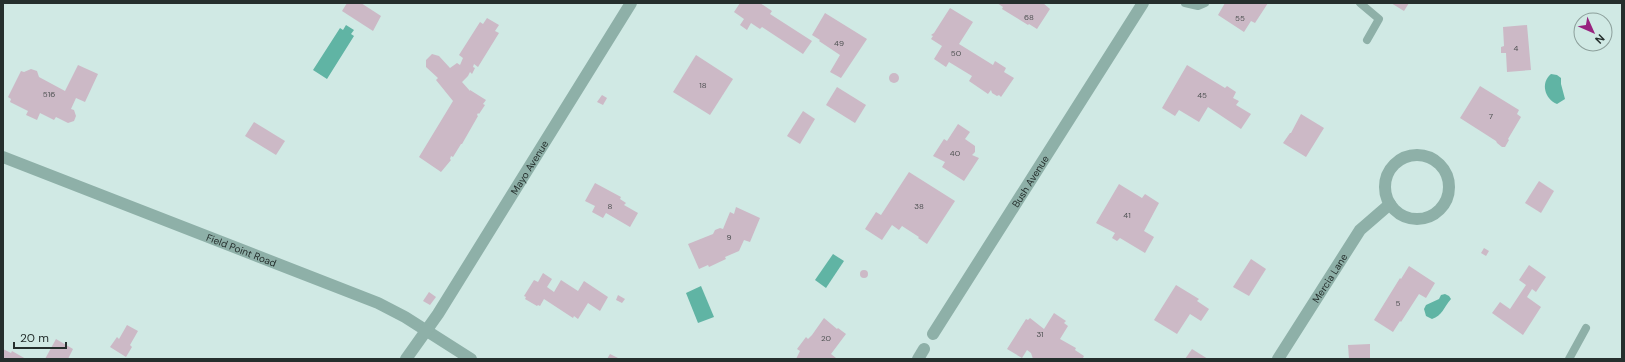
<svg xmlns="http://www.w3.org/2000/svg" width="1625" height="362" viewBox="0 0 1625 362" font-family="'DM Sans',sans-serif">
	<style>
		.water { fill: #60b4a4 }
		.building { fill: #ccb9c6 }
		.lines { fill: none; stroke-linecap: round; stroke-linejoin: round }
		.lane { stroke: #8eb0a8; stroke-width: 8 }
		.street { stroke: #8eb0a8; stroke-width: 12 }
		.labels { text-anchor: middle; stroke-width: 3.5; stroke-linejoin: round; paint-order: stroke }
		.number-label { font-size: 8px; fill: #4f5253 }
		.street-label { font-size: 10px; fill: #252f2d; stroke: #d0e9e4 }
	</style>
	<rect width="100%" height="100%" fill="#d0e9e4"/>
	<g class="water">
		<polygon points="346,25 354,30 351,34 354,36 327,79 313,70 340,28 343,30"/>
		<path d="M 1551,74 L 1557,75 L 1561,78 L 1561,84 L 1565,99 L 1557,104 C 1545,99 1540,83 1551,74 Z"/>
		<polygon points="833,254 844,261 826,288 815,280"/>
		<polygon points="701,286 714,317 698,323 686,293"/>
		<path d="M 1445,294 L 1449,296 L 1451,299 C 1444,307 1442,316 1432,319 L 1426,316 L 1424,309 L 1426,305 L 1439,299 L 1441,295 Z"/>
	</g>
	<g class="building">
		<polygon points="347,3 361,3 381,16 373,31 342,11"/>
		<polygon points="740,3 760,3 772,11 770,14 812,41 803,54 762,27 760,29 751,23 747,30 740,25 744,19 734,12"/>
		<polygon points="997,3 1043,3 1050,9 1037,29 1029,24 1028,25 1002,9 1003,7"/>
		<polygon points="1225,3 1268,3 1255,23 1251,21 1244,32 1218,15"/>
		<polygon points="1391,3 1409,3 1404,11"/>
		<polygon points="950,8 973,22 959,44 993,65 995,61 1006,68 1004,72 1014,78 1001,97 999,95 997,96 992,93 991,90 988,94 969,81 972,76 949,62 946,67 934,59 942,46 931,39 933,36 931,35 934,33"/>
		<polygon points="825,13 867,39 841,78 830,72 840,55 819,41 820,40 812,35"/>
		<polygon points="487,18 499,25 495,31 499,33 478,67 474,64 473,67 475,68 472,74 470,72 468,76 462,82 470,91 470,90 486,100 483,104 485,105 479,114 478,113 477,115 478,116 462,144 461,144 453,157 451,156 450,159 451,160 441,172 419,157 453,101 436,80 438,78 426,67 426,60 432,54 439,56 450,68 457,63 460,65 463,58 459,55 480,22 483,24"/>
		<polygon points="1527,25 1531,70 1507,72 1506,53 1501,53 1501,47 1504,46 1503,27"/>
		<polygon points="696,55 733,79 710,115 673,92"/>
		<polygon points="78,65 98,74 85,102 76,98 71,109 74,110 76,116 74,121 68,123 56,117 54,120 40,113 37,120 26,115 28,111 10,102 11,99 8,97 21,71 24,72 31,69 37,71 39,77 65,91"/>
		<polygon points="1187,65 1225,88 1227,86 1236,92 1233,98 1239,101 1236,105 1251,114 1241,129 1208,107 1199,122 1179,110 1175,116 1162,108"/>
		<circle cx="894" cy="78" r="5"/>
		<polygon points="1480,86 1519,110 1517,114 1521,117 1508,139 1509,140 1505,147 1502,147 1497,143 1496,141 1460,118"/>
		<polygon points="837,87 866,105 855,123 826,105"/>
		<polygon points="602,95 607,98 603,105 597,102"/>
		<polygon points="803,111 815,119 800,144 787,136"/>
		<polygon points="1301,114 1324,128 1306,157 1283,143 1290,133 1291,133"/>
		<polygon points="254,122 285,141 276,155 245,136"/>
		<polygon points="958,124 970,132 965,139 975,146 975,152 972,155 979,158 964,181 942,167 945,162 933,156 944,139 947,141"/>
		<polygon points="909,172 955,201 927,244 918,238 919,237 902,226 899,230 892,225 882,240 865,229 876,212 881,215"/>
		<polygon points="1539,181 1554,191 1541,213 1525,203"/>
		<polygon points="595,183 621,197 620,199 626,203 624,205 638,213 630,227 606,213 603,218 592,212 595,206 585,201"/>
		<polygon points="1119,184 1142,198 1145,194 1159,203 1144,231 1154,237 1145,253 1120,238 1117,241 1112,238 1115,233 1096,223"/>
		<polygon points="736,207 760,218 750,242 744,240 739,251 725,257 726,259 709,267 708,265 699,269 688,244 713,234 715,230 720,228 723,229 730,212 734,214"/>
		<polygon points="1484,248 1489,251 1486,256 1481,253"/>
		<polygon points="1251,259 1266,269 1249,296 1233,287"/>
		<polygon points="1529,265 1546,277 1536,292 1532,289 1527,297 1541,307 1523,335 1492,313 1500,302 1510,309 1526,285 1519,280"/>
		<polygon points="1409,266 1435,283 1426,298 1419,294 1401,322 1400,321 1393,332 1374,320 1400,278 1401,279"/>
		<circle cx="864" cy="274" r="4"/>
		<polygon points="543,273 552,279 547,287 554,292 561,280 578,291 584,281 608,297 600,311 588,303 578,319 574,316 573,318 544,299 540,306 538,305 537,306 525,299 526,297 524,296 534,280 538,282"/>
		<polygon points="1176,285 1199,299 1197,301 1209,309 1201,321 1190,314 1177,334 1154,320"/>
		<polygon points="429,292 436,297 430,305 423,301"/>
		<polygon points="618,295 625,299 622,303 616,300"/>
		<polygon points="1054,313 1066,321 1064,323 1068,326 1060,339 1076,348 1075,350 1084,356 1083,358 1085,359 1033,359 1031,353 1027,350 1022,358 1007,349 1026,319 1028,320 1030,318 1044,329"/>
		<polygon points="824,318 837,329 838,328 846,334 831,354 836,358 835,359 796,359 800,351 797,349 806,337 808,339 812,335"/>
		<polygon points="127,325 138,331 130,345 132,347 126,357 110,347 117,337 119,339"/>
		<polygon points="56,339 73,349 68,359 45,359"/>
		<polygon points="1370,344 1370,359 1349,359 1348,345"/>
		<polygon points="3,349 11,353 12,351 26,359 3,359"/>
		<polygon points="1192,349 1208,359 1185,359"/>
		<polygon points="610,354 620,359 607,359"/>
	</g>
	<g class="lines">
		<g class="lane">
			<polyline points="1185,3 1198,6 1205,3"/>
			<polyline points="1360,3 1379,19 1367,40"/>
			<polyline points="1569,359 1586,328"/>
		</g>
		<g class="street">
			<circle cx="1417" cy="187" r="32"/>
			<path id="s1" d="M 3,157 L 378,303 L 405,317 L 471,359"/>
			<path id="s2" d="M 933,334 L 1143,3"/>
			<path id="s3" d="M 406,359 L 438,314 L 631,3"/>
			<polyline points="918,359 924,349"/>
			<path id="s4" d="M 1278,359 L 1360,230 L 1390,204"/>
		</g>
	</g>
	<g class="labels">
		<g class="number-label">
			<text x="1029" y="20">68</text>
			<text x="1240" y="21">55</text>
			<text x="839" y="46">49</text>
			<text x="1516" y="51">4</text>
			<text x="956" y="56">50</text>
			<text x="703" y="88">18</text>
			<text x="49" y="97">516</text>
			<text x="1202" y="98">45</text>
			<text x="1491" y="119">7</text>
			<text x="955" y="156">40</text>
			<text x="610" y="209">8</text>
			<text x="919" y="209">38</text>
			<text x="1127" y="218">41</text>
			<text x="729" y="240">9</text>
			<text x="1398" y="306">5</text>
			<text x="1040" y="337">31</text>
			<text x="826" y="341">20</text>
		</g>
		<g class="street-label">
			<text dy="4" stroke="none"><textPath href="#s3" startOffset="228">Mayo Avenue</textPath></text>
			<text dy="4" stroke="none"><textPath href="#s2" startOffset="181">Bush Avenue</textPath></text>
			<text dy="4" stroke="none"><textPath href="#s1" startOffset="256">Field Point Road</textPath></text>
			<text dy="4" stroke="none"><textPath href="#s4" startOffset="96">Mercia Lane</textPath></text>
		</g>
	</g>
	<rect width="1625" height="362" fill="none" stroke="#252f2d" stroke-width="8"/>
	<g transform="translate(1593 32) rotate(135)"><circle r="19" fill="#d0e9e4" stroke="#8c9f9b"/>
	<path d="M0-3L7 15L0 10L-7 15Z" fill="#98237f"/>
	<text y="-6" font-size="11" font-weight="bold" text-anchor="middle" fill="#252f2d">N</text>
	</g>
	<path d="M14 342v6h52v-6" fill="none" stroke="#252f2d" stroke-width="2"/>
	<text x="20" y="342" font-size="12" fill="#252f2d" stroke="#d0e9e4" stroke-width="3" paint-order="stroke">20 m</text>
</svg>
